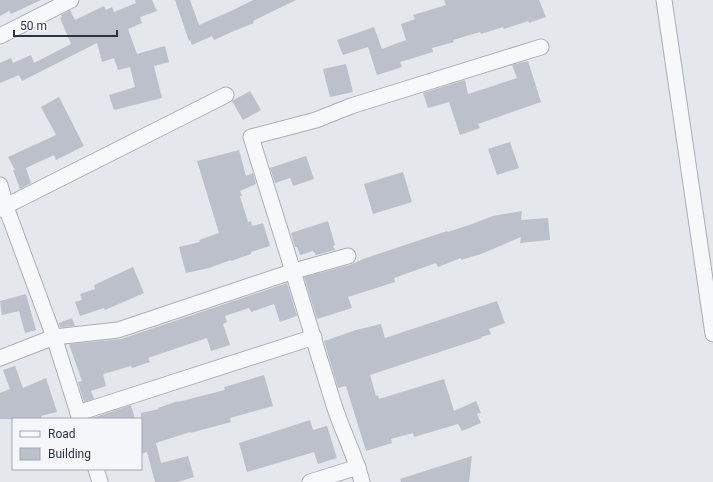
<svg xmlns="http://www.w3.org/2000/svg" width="713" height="482" viewBox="0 0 713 482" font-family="Roboto,sans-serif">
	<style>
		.building { fill: #bbc0ca }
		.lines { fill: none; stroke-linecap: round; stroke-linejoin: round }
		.street-casing { stroke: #a9aeb7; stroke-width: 17 }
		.street { stroke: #f7f8fa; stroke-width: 15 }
	</style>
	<rect width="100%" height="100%" fill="#e4e7ec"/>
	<g class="building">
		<polygon points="0,0 41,0 11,14 9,11 0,16"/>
		<polygon points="135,0 152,0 157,11 140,17 142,23 128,29 137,54 165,46 169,62 154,66 162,98 114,110 109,95 135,87 130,67 118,70 114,58 102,62 97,43 22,81 19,75 0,83 0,63 11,58 13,63 31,55 34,63 71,44 60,18 62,17 61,15 70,10 75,20 104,6 106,10 112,7 114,12 136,3"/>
		<polygon points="175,0 190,0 199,25 233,10 253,0 296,0 253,21 254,23 234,31 214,40 212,36 192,45 190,40 189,41"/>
		<polygon points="444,0 539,0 546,17 529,23 528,21 504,29 503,27 481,34 480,32 453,40 454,42 432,48 433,52 400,62 402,67 377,75 368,47 343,55 337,40 374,27 382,49 406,40 401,24 415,19 413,15 446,5"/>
		<polygon points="528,61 541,102 478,124 480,128 460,135 449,102 428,108 423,93 465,80 468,94 493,86 517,78 512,65"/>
		<polygon points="346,64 353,92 330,97 323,69"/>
		<polygon points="250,91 261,110 243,120 232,101"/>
		<polygon points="59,97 84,146 56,160 54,155 26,168 31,183 20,189 13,170 15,170 8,157 56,135 41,107"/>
		<polygon points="510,142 519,168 497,175 488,149"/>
		<polygon points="239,150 246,176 253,173 256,184 240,191 242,196 240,196 248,222 251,221 252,226 263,223 270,246 251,252 251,254 231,261 231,260 209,268 186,273 179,247 200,242 199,240 219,233 197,161"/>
		<polygon points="306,156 314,179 293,186 290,178 275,183 270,168"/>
		<polygon points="403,172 412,202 373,214 364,184"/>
		<polygon points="522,211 521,220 548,218 550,240 520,243 521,237 481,254 461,260 461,258 438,267 436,263 394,278 395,282 348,297 352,308 317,319 304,277 350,265 363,259 447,231 448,232 472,224 493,216"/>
		<polygon points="328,221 335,245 333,246 335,250 316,255 313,251 300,255 297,247 295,247 291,233"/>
		<polygon points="133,267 144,293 105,310 104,308 80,316 75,302 82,300 80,294 95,289 94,285"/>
		<polygon points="287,283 297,316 280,322 274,304 251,312 249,308 225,316 227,322 223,324 230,345 211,351 207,338 148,358 150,362 132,368 131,366 103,374 106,386 91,391 94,399 84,402 78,382 82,381 69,344 121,339"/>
		<polygon points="26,294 36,330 25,333 19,311 2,315 0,301"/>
		<polygon points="497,301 505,323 489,329 491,334 481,337 482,338 370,375 376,396 378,395 379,399 444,379 454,411 476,401 481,413 477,414 481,423 462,431 458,424 414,437 413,433 391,439 392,443 366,451 346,386 338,388 324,341 356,330 381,324 385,338"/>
		<polygon points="72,318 75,326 60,327 59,323"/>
		<polygon points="15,366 23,388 46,378 57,412 41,416 42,419 0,419 0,393 10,389 3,370"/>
		<polygon points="264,375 273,406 230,418 231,422 190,433 190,432 156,443 161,463 188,456 194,477 178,482 155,482 147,452 141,454 141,413 159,409 158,408 178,401 178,402 225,390 224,387"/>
		<polygon points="131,405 135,419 89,419"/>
		<polygon points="310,420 313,430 327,426 337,458 318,464 314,452 247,472 239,443"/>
		<polygon points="472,456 469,482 401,482 400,479"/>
	</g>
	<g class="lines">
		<defs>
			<g id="street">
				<polyline points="664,0 713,334"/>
				<polyline points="0,36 71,0"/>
				<polyline points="0,185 6,207 54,337 80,419"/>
				<polyline points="0,209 226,95"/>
				<polyline points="0,358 54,337 118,330 294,271 348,256"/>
				<polyline points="78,413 314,337"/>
				<polyline points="96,469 100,482"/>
				<polyline points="310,482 358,467"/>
				<path d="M 362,482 C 355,454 341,429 333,402 C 306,314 279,225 251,137 L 316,120 L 351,106 L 541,47"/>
			</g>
		</defs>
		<use href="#street" class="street-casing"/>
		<use href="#street" class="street"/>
	</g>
	<rect x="12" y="418" width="130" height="52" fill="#f4f6f9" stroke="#a4a8b1"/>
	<rect x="20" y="431" width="20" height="6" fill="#f7f8fa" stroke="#a4a8b1"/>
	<text x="48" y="438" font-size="12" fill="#2b3445">Road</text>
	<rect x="20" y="448" width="20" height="12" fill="#bbc0ca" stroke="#a4a8b1"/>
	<text x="48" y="458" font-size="12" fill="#2b3445">Building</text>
	<path d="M14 30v6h103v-6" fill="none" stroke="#2b3445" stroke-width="2"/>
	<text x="20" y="30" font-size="12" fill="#2b3445" stroke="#f4f6f9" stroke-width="3" paint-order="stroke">50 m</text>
</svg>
